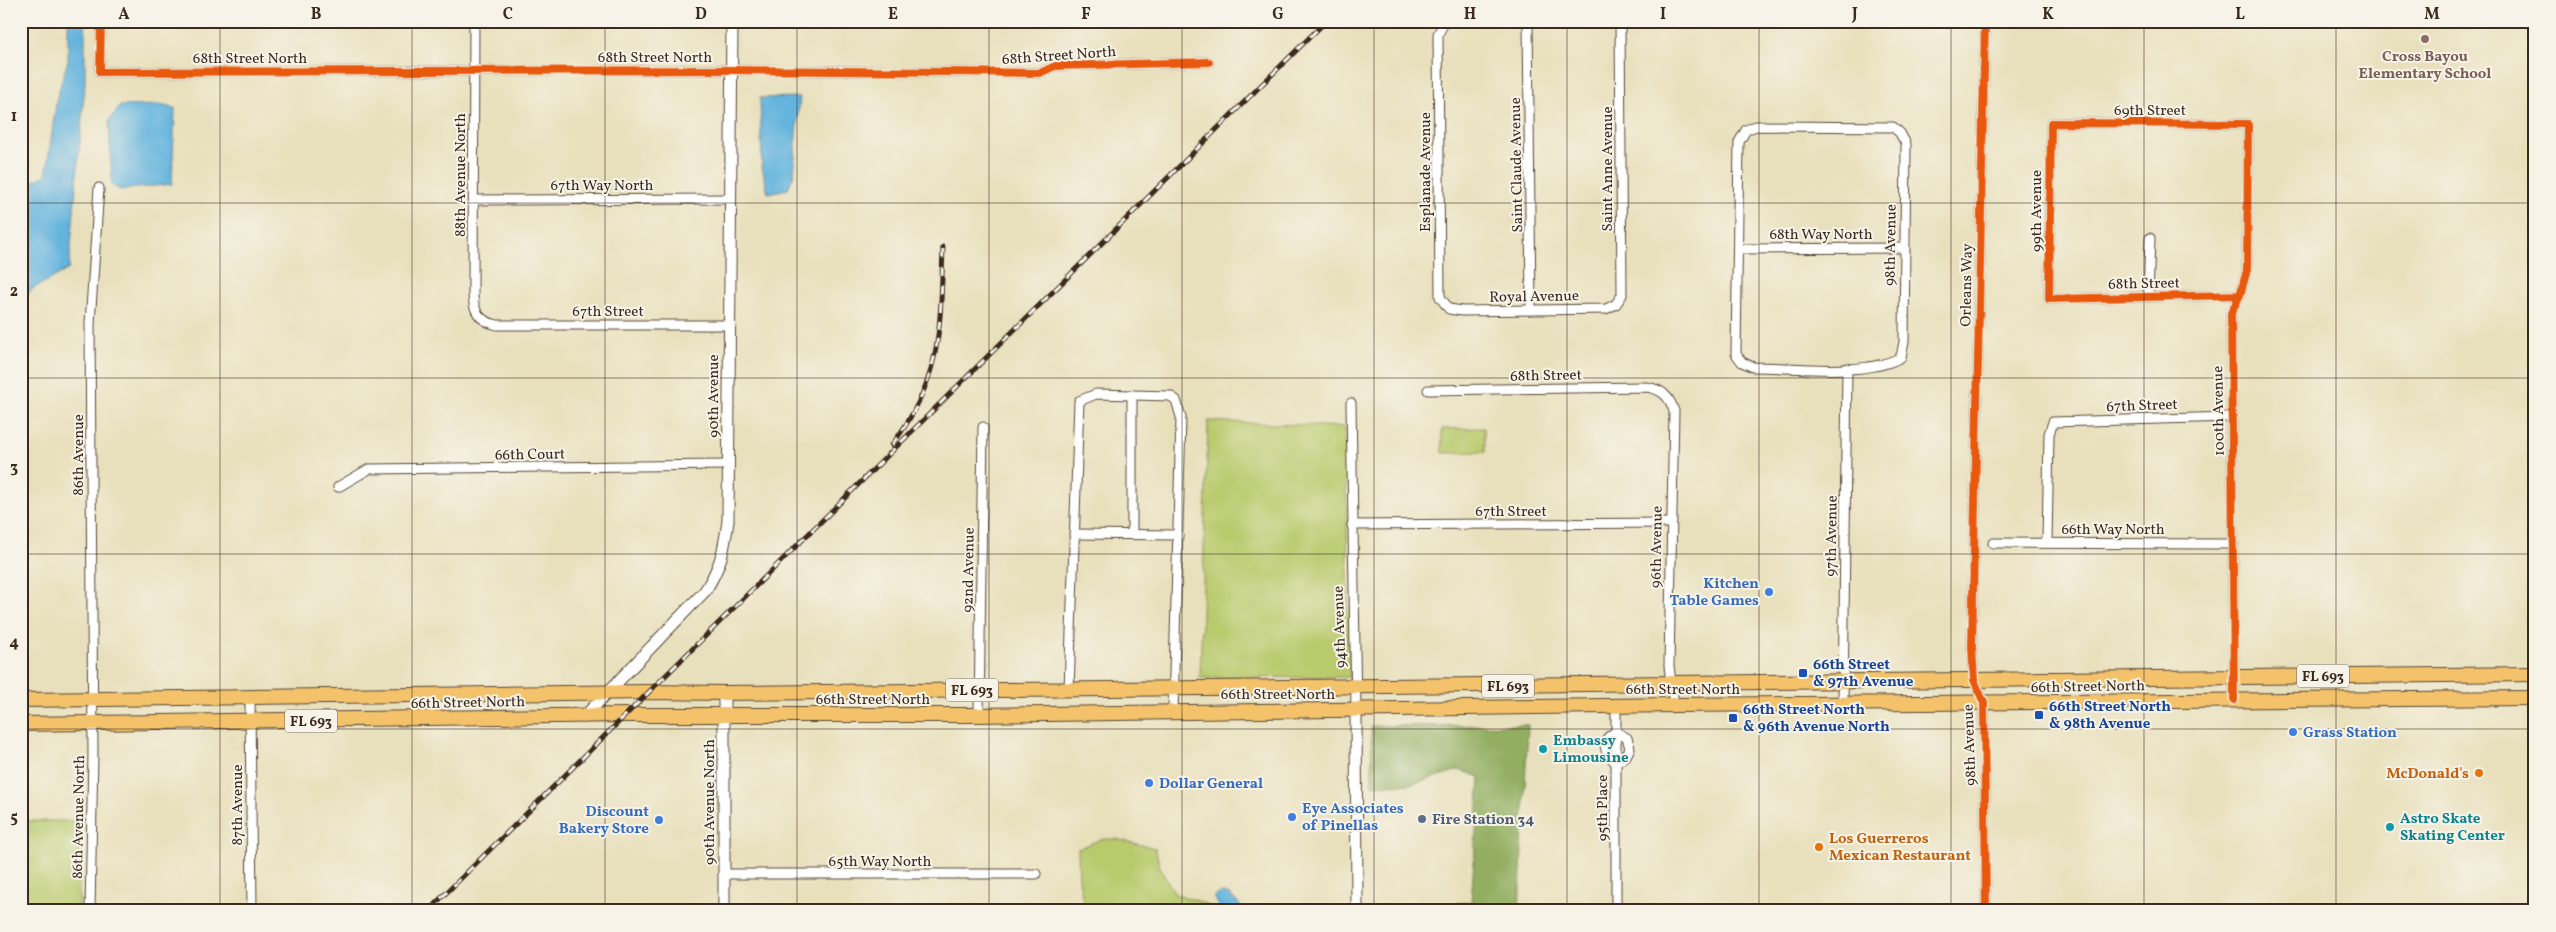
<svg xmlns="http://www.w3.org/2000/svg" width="2556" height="932" viewBox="0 0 2556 932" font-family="Vollkorn,serif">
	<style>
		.green { fill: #b9ca6d; stroke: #7a7a46 }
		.forest { fill: #92ae60; stroke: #666c3f }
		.water { fill: #63b4de; stroke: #4f6f7e }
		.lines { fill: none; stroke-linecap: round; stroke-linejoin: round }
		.minor-casing { stroke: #554536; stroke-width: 11 }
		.tertiary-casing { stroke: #554536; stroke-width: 13 }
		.primary-casing { stroke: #554536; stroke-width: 16 }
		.minor { stroke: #fff; stroke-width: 9 }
		.tertiary { stroke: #fff; stroke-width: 11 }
		.primary { stroke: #f3c26a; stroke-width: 14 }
		.rail-casing { stroke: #3b2a1e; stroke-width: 5 }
		.rail { stroke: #f7f3e8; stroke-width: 3; stroke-dasharray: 9; stroke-linecap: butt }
		.cycleway-casing { stroke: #f7f3e8; stroke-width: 11 }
		.cycleway { stroke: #e8590c; stroke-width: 8 }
		.grid { fill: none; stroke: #3b2a1e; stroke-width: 1; stroke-opacity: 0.55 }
		.education-dot { fill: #8d6e63; stroke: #f7f3e8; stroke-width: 2 }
		.shop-dot { fill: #3f7fe0; stroke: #f7f3e8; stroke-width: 2 }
		.transit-dot { fill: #1a4fb4; stroke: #f7f3e8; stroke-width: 2 }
		.culture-dot { fill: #0f9aa8; stroke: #f7f3e8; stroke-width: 2 }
		.food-dot { fill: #e8710a; stroke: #f7f3e8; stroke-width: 2 }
		.service-dot { fill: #5c6f8a; stroke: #f7f3e8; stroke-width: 2 }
		.labels { text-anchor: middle; stroke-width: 4; stroke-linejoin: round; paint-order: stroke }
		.shield { fill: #f7f3e8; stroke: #73665b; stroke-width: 1 }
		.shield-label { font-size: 14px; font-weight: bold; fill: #3b2a1e }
		.street-label { font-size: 15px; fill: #3b2a1e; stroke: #f7f3e8 }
		.education-label { font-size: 15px; font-weight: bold; fill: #785e54; stroke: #f7f3e8 }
		.shop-label { font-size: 15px; font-weight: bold; fill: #366cbe; stroke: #f7f3e8; text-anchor: start }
		.transit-label { font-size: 15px; font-weight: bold; fill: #164399; stroke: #f7f3e8; text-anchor: start }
		.culture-label { font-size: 15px; font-weight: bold; fill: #0d838f; stroke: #f7f3e8; text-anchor: start }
		.food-label { font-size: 15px; font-weight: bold; fill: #c56008; stroke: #f7f3e8; text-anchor: end }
		.service-label { font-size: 15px; font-weight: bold; fill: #4e5e75; stroke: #f7f3e8; text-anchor: start }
		.neatline { fill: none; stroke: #3b2a1e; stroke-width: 2 }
		.grid-label { font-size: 16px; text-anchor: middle; font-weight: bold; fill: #3b2a1e }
	</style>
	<rect width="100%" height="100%" fill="#f7f3e8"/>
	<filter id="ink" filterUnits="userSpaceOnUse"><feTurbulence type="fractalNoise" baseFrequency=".02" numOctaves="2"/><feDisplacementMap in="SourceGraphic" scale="10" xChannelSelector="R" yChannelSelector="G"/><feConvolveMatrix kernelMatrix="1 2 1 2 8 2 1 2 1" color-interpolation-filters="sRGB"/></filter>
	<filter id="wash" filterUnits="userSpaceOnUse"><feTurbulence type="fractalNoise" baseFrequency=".0096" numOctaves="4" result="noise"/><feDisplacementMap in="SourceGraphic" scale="20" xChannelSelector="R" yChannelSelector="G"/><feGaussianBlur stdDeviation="1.12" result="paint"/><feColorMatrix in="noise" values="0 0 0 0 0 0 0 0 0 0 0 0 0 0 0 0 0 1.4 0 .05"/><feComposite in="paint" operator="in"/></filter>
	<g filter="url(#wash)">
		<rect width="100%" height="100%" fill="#e8e0bc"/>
		<g class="green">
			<polygon points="1208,421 1345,427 1350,677 1200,678"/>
			<polygon points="1484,428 1485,452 1442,453 1442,429"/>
			<rect x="21" y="821" width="58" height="90"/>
			<polygon points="1101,839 1116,839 1155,848 1161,871 1176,895 1196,900 1221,911 1085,911 1079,879 1078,849"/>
		</g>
		<polygon class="forest" points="1528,725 1519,911 1376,911 1376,909 1471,902 1480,777 1459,770 1412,784 1372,785 1371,726"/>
		<g class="water">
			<polygon points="68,21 85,21 85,83 69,269 34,288 21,300 21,246 33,181 46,175 57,97 68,60"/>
			<polygon points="800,97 796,134 794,174 788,189 768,193 762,167 760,98"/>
			<polygon points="158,105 175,108 172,184 120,190 112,185 109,120 120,106"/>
			<polygon points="1223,893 1230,895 1245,911 1221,911 1214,896"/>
		</g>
	</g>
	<g filter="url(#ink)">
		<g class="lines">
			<defs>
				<g id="minor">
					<polyline points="101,21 100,72 731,70 1040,73 1055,66 1209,62"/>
					<path d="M 474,21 L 473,293 C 473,311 479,321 497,325 L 728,325"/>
					<polyline points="1445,21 1438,34 1440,297 1449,309 1462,311 1606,309 1616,304 1622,295 1620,21"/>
					<polyline points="1528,21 1531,309"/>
					<polyline points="1985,21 1972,647 1974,680 1984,703 1986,911"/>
					<path d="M 1756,126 L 1893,127 L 1900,133 L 1906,144 L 1904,342 L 1901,357 C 1867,377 1793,367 1753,367 L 1742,362 L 1736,354 L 1739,142 L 1746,130 Z"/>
					<polyline points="474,200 730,199"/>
					<polyline points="1738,249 1904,248"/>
					<polyline points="2148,297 2150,238"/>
					<path d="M 1428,390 L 1646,387 C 1662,389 1669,396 1674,411 L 1669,666 L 1674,705"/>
					<polyline points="1351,403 1356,710"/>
					<polyline points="338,487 369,469 727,465"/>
					<polyline points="1352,525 1670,523"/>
					<polyline points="1074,534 1178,535"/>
					<polyline points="1132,534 1132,395"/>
					<polyline points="1993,543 2233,544"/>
					<polyline points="2047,543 2049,434 2053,422 2232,417"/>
					<polyline points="1069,690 1079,401 1096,394 1170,396 1176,400 1181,417 1173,711"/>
					<polyline points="250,698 252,911"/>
					<polyline points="2234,700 2231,313 2240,295 2247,270 2248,124 2051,123 2049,299 2240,295"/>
					<polyline points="1843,704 1847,368"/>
					<polyline points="1616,706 1616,911"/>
					<polyline points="979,715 983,427"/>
					<path d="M 1616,732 L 1627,738 L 1630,748 L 1626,756 L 1616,763 C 1604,752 1599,740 1616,732 Z"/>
					<polyline points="724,874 1036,874"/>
					<polyline points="90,911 93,753 90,324 99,188"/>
				</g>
				<g id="tertiary">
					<polyline points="1356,710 1357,911"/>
					<path d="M 584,717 L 705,591 C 721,566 724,550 728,521 L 732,21"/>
					<polyline points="724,911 724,693"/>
				</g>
				<g id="primary">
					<polyline points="21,700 649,692 724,693 2535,674"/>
					<polyline points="21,724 626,715 979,715 1674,705 2535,698"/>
				</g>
			</defs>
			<use href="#minor" class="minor-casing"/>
			<use href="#tertiary" class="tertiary-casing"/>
			<use href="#primary" class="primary-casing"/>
			<use href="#minor" class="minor"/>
			<use href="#tertiary" class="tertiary"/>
			<use href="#primary" class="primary"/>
			<defs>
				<g id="rail">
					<path d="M 892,445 C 943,377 940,328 943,247"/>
					<polyline points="428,911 1326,21"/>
				</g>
			</defs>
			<use href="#rail" class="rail-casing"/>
			<use href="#rail" class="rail"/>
			<defs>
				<g id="cycleway">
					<polyline points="101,21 100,72 731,70 1040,73 1055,66 1209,62"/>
					<polyline points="1985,21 1972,647 1974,680 1984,703 1986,911"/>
					<polyline points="2234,700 2231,313 2240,295 2247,270 2248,124 2051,123 2049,299 2240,295"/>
				</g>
			</defs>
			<use href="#cycleway" class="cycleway-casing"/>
			<use href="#cycleway" class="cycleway"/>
		</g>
	</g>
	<path class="grid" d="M 220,21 L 220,911M 412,21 L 412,911M 605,21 L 605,911M 797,21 L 797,911M 989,21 L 989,911M 1182,21 L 1182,911M 1374,21 L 1374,911M 1567,21 L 1567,911M 1759,21 L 1759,911M 1951,21 L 1951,911M 2144,21 L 2144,911M 2336,21 L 2336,911M 21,203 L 2535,203M 21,378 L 2535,378M 21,554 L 2535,554M 21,729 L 2535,729"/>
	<circle class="education-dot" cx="2425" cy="39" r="5"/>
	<g class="shop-dot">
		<circle cx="1769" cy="592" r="5"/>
		<circle cx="2293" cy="732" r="5"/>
		<circle cx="1149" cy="783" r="5"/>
		<circle cx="1292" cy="817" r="5"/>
		<circle cx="659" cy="820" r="5"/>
	</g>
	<g class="transit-dot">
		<rect x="1798" y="668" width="10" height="10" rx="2.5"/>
		<rect x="2034" y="710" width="10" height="10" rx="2.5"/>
		<rect x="1728" y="713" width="10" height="10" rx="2.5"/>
	</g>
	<g class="culture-dot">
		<circle cx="1543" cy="749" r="5"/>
		<circle cx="2390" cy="827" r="5"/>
	</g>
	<g class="food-dot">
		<circle cx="2479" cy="773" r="5"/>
		<circle cx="1819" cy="847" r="5"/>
	</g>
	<circle class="service-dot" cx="1422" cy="819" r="5"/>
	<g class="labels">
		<g class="shield">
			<rect x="2297" y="664.5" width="52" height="23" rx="4"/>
			<rect x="1482" y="674.5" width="52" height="23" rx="4"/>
			<rect x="946" y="678.5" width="52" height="23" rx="4"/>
			<rect x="285" y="709.5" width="52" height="23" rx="4"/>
		</g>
		<g class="shield-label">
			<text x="2323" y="681">FL 693</text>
			<text x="1508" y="691">FL 693</text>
			<text x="972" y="695">FL 693</text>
			<text x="311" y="726">FL 693</text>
		</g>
		<g class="street-label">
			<text transform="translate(1059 55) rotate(-4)" y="5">68th Street North</text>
			<text x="655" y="62">68th Street North</text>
			<text x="250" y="63">68th Street North</text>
			<text x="2150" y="115">69th Street</text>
			<text transform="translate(1516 165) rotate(-91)" y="5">Saint Claude Avenue</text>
			<text transform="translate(1607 169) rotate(-90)" y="5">Saint Anne Avenue</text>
			<text transform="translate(1425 172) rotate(-90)" y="5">Esplanade Avenue</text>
			<text transform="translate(460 175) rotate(-90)" y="5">88th Avenue North</text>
			<text x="602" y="190">67th Way North</text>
			<text transform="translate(2036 211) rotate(-90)" y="5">99th Avenue</text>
			<text x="1821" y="239">68th Way North</text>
			<text transform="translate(1890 245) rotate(-89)" y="5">98th Avenue</text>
			<text transform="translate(2144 283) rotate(-1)" y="5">68th Street</text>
			<text transform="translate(1966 285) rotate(-89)" y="5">Orleans Way</text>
			<text transform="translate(1534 296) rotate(-1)" y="5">Royal Avenue</text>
			<text x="608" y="316">67th Street</text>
			<text transform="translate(1546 375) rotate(-1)" y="5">68th Street</text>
			<text transform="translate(713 396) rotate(-90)" y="5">90th Avenue</text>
			<text transform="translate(2142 405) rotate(-2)" y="5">67th Street</text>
			<text transform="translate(2218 411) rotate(-91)" y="5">100th Avenue</text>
			<text transform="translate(530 454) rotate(-1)" y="5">66th Court</text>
			<text transform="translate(78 455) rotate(-90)" y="5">86th Avenue</text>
			<text x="1511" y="516">67th Street</text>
			<text x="2113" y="534">66th Way North</text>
			<text transform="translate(1831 536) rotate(-89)" y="5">97th Avenue</text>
			<text transform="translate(1656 547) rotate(-89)" y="5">96th Avenue</text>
			<text transform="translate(968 570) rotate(-89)" y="5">92nd Avenue</text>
			<text transform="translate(1339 627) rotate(-92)" y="5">94th Avenue</text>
			<text transform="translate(2088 686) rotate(-1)" y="5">66th Street North</text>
			<text x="1683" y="694">66th Street North</text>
			<text x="1278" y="699">66th Street North</text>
			<text x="873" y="704">66th Street North</text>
			<text transform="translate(468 702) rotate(-1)" y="5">66th Street North</text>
			<text transform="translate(1969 745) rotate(-92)" y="5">98th Avenue</text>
			<text transform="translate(709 802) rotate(-90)" y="5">90th Avenue North</text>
			<text transform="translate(237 805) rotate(-90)" y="5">87th Avenue</text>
			<text transform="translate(1602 808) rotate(-90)" y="5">95th Place</text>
			<text transform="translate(78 817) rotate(-89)" y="5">86th Avenue North</text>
			<text x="880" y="866">65th Way North</text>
		</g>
		<g class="education-label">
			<text x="2425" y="61">Cross Bayou<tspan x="2425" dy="17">Elementary School</tspan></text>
		</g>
		<g class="shop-label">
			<text x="1759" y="588" text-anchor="end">Kitchen<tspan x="1759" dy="17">Table Games</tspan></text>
			<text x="2303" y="737">Grass Station</text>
			<text x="1159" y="788">Dollar General</text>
			<text x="1302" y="813">Eye Associates<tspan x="1302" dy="17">of Pinellas</tspan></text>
			<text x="649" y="816" text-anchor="end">Discount<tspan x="649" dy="17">Bakery Store</tspan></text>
		</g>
		<g class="transit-label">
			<text x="1813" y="669">66th Street<tspan x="1813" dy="17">&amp; 97th Avenue</tspan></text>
			<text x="2049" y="711">66th Street North<tspan x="2049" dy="17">&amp; 98th Avenue</tspan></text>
			<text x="1743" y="714">66th Street North<tspan x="1743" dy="17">&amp; 96th Avenue North</tspan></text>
		</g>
		<g class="culture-label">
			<text x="1553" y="745">Embassy<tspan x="1553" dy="17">Limousine</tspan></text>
			<text x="2400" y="823">Astro Skate<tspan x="2400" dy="17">Skating Center</tspan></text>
		</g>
		<g class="food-label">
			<text x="2469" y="778">McDonald's</text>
			<text x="1829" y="843" text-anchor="start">Los Guerreros<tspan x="1829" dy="17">Mexican Restaurant</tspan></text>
		</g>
		<g class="service-label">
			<text x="1432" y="824">Fire Station 34</text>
		</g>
	</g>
	<rect width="2556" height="932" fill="none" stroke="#f7f3e8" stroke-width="55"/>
	<rect x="28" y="28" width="2500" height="876" class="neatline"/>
	<g class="grid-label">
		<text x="124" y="19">A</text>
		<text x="316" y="19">B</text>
		<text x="508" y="19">C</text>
		<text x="701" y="19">D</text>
		<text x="893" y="19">E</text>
		<text x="1086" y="19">F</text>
		<text x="1278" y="19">G</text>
		<text x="1470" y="19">H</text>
		<text x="1663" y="19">I</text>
		<text x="1855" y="19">J</text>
		<text x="2048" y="19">K</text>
		<text x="2240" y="19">L</text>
		<text x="2432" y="19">M</text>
		<text x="14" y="121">1</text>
		<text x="14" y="296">2</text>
		<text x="14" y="472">3</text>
		<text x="14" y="647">4</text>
		<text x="14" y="822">5</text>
	</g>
</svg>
